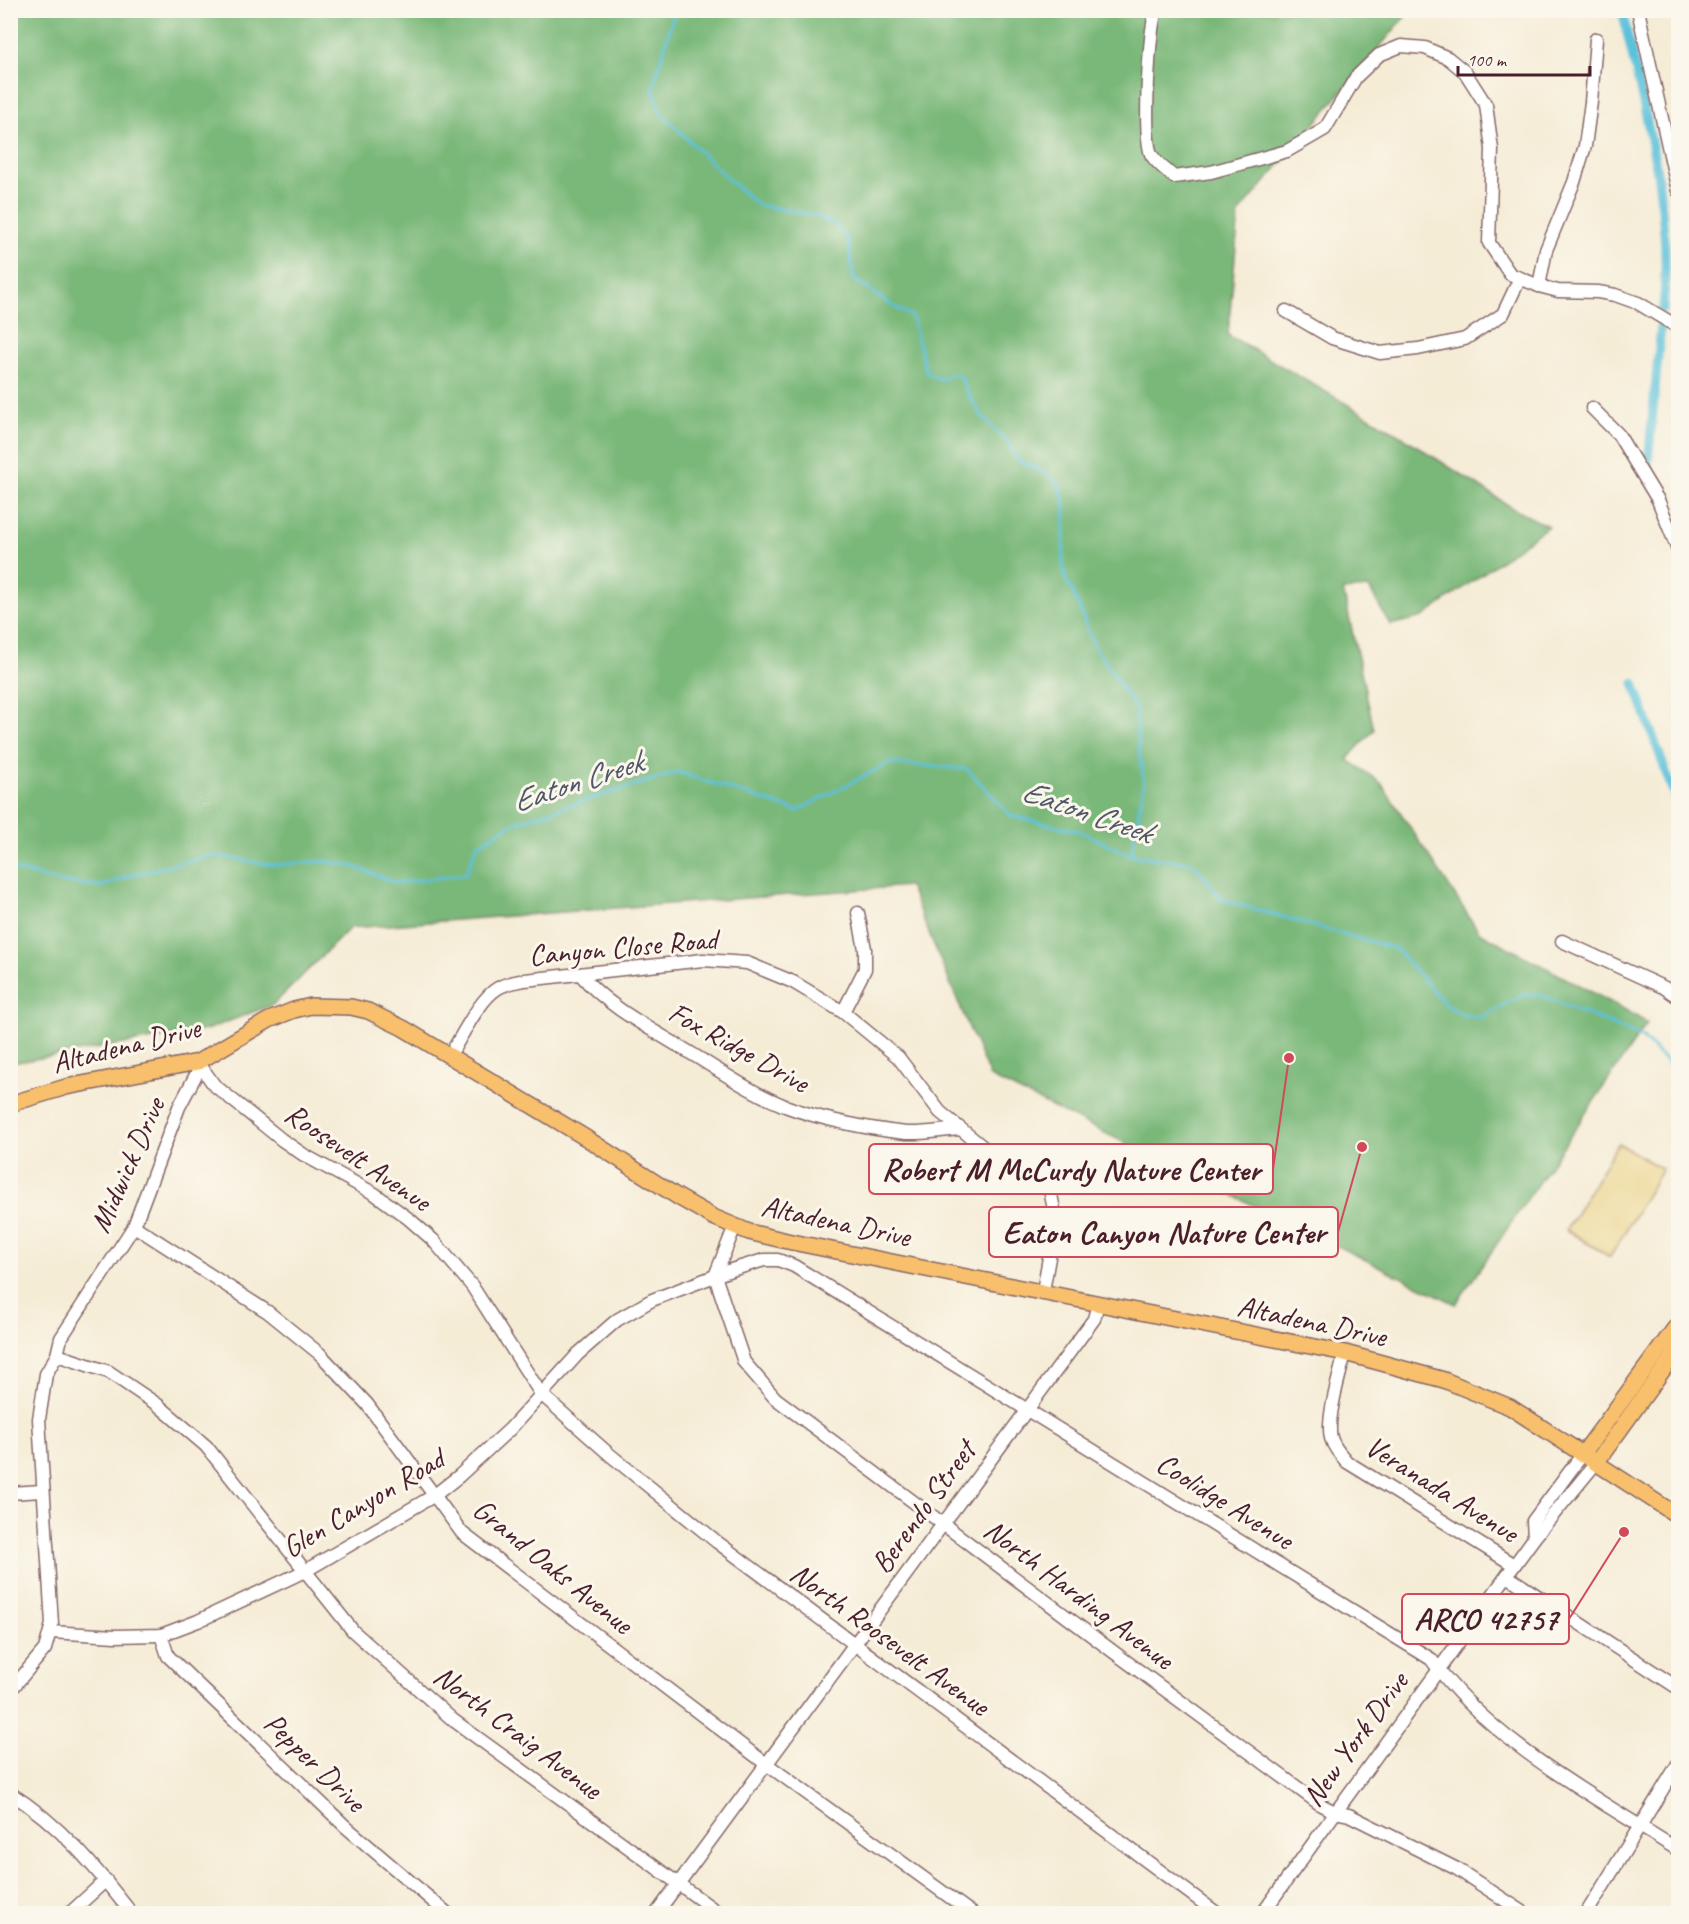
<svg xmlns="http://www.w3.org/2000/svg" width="1689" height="1924" viewBox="0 0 1689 1924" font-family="Caveat,sans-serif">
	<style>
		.forest { fill: #7ab879; stroke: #626c52; stroke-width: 1.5 }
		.sand { fill: #eeda9e; stroke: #9c7c64; stroke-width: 1.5 }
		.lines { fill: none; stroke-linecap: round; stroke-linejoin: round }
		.stream { stroke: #5cc1da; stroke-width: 3 }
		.canal { stroke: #5cc1da; stroke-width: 9 }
		.minor-casing { stroke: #866767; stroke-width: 15 }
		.major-casing { stroke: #866767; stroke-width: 18 }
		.minor { stroke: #fff; stroke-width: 12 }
		.major { stroke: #f8bf6c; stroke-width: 15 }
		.labels { text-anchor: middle; stroke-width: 6; stroke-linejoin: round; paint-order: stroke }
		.street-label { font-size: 30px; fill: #4a1f2b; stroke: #fbf7ec }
		.water-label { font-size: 32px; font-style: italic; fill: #505868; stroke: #fbf7ec }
		.leader { fill: none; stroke: #d1495b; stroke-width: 2 }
		.callout-dot { fill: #d1495b; stroke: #fbf7ec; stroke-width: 2 }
		.callout { fill: #fbf7ec; stroke: #d1495b; stroke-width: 2 }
		.callout-label { font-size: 32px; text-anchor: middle; font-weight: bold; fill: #4a1f2b }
	</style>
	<rect width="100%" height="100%" fill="#fbf7ec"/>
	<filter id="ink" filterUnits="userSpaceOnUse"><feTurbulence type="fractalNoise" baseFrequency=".0167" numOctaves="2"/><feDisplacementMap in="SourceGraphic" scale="12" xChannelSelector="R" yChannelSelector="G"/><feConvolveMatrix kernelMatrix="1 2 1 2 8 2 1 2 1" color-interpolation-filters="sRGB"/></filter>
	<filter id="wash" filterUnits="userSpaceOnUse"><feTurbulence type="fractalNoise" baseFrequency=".008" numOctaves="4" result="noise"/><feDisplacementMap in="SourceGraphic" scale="24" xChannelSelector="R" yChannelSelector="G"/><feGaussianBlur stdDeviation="1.35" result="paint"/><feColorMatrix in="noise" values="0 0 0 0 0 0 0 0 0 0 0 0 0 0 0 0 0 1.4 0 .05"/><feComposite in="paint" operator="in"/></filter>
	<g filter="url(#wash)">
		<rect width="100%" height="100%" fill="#f5ecd6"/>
		<polygon class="forest" points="27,10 1410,11 1239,213 1228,335 1400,435 1514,509 1548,526 1423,617 1390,625 1369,588 1343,590 1374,730 1347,759 1381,783 1479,932 1629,1012 1647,1023 1456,1304 990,1077 909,886 350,928 274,1004 206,1030 11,1063 11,19"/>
		<polygon class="sand" points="1618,1143 1662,1169 1610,1257 1566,1230"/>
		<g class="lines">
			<g class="stream">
				<polyline points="675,10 653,88 660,112 727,178 758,205 815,215 834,224 848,240 854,279 891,305 912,316 926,372 940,379 954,374 961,377 968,394 981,415 1008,443 1018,461 1046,473 1058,483 1065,503 1063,562 1065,579 1072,590 1094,645 1136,709 1139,751 1144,783 1131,855"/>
				<polyline points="10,868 61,882 103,886 131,875 213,855 273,865 324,861 349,865 397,883 466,874 477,845 513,823 678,772 797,811 889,763 967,769 1011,816 1079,831 1131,855 1193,863 1223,900 1396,949 1445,1004 1462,1014 1480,1018 1522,995 1541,995 1642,1037 1678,1073"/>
			</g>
			<g class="canal">
				<path d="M 1622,10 C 1643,108 1674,208 1663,309"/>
				<polyline points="1647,473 1661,325"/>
				<polyline points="1634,683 1678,806"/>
			</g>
		</g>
	</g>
	<g filter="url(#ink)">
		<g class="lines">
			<defs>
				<g id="minor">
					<path d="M 1156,10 C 1149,32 1143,134 1151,154 C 1155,162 1167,171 1174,177 L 1211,172 L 1287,151 L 1325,129 L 1356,77 L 1379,55 L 1401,46 L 1425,48 L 1448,58 L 1465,72 L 1486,105 L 1492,149 L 1489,243 L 1510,274 L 1539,286 L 1558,291 L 1598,292 L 1615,295 L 1638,303 L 1678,327"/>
					<polyline points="1638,10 1678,191"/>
					<polyline points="1539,286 1546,250 1574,182 1585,146 1591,102 1596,39"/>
					<polyline points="1286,311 1332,338 1380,353 1418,349 1465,339 1503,314 1520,278"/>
					<polyline points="1592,408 1618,434 1658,500 1678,550"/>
					<polyline points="1562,941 1665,988 1678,997"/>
					<path d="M 581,975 C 605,1004 644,1025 677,1045 C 712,1065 747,1091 785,1106 C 819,1119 869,1129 906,1133 C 923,1134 943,1130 961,1129"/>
					<polyline points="843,1012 865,969 865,949 858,913"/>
					<path d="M 449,1056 C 462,1037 479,999 498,988 C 506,983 516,982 525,980 L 703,960 L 747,963 L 793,982 L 843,1012 L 898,1057 L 940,1112 L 989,1152 L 1031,1175 L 1050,1190 L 1056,1219 L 1043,1291"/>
					<polyline points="198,1062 214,1085 282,1140 304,1155 375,1194 409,1219 433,1240 472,1286 541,1394 609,1454 717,1542 1218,1914"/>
					<polyline points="134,1226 268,1312 320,1354 367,1404 462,1533 761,1760 973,1914"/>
					<polyline points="735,1226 715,1276 744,1362 775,1398 1119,1656 1321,1805 1335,1812 1349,1815 1457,1869 1526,1914"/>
					<path d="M 1345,1353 C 1340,1374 1326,1419 1331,1438 C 1334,1448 1340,1454 1347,1462 L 1514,1565"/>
					<polyline points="57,1355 109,1372 158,1405 206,1446 353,1631 453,1720 720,1914"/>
					<polyline points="10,1493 42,1491"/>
					<polyline points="1534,1538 1533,1521 1582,1455"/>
					<polyline points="1507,1576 1678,1688"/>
					<path d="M 51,1632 L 115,1636 L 161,1635 L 198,1621 L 305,1571 L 435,1495 L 459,1476 L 510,1429 L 578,1354 L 617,1320 L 652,1300 L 728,1271 L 764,1260 L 778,1260 L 794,1266 L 1431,1659 C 1490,1742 1594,1796 1678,1850"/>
					<polyline points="161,1635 168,1656 346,1827 448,1914"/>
					<polyline points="10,1691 45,1649 52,1624 39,1419 46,1374 57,1355 61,1338 134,1226 179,1107 198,1071 198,1062"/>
					<path d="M 10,1793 C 60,1824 96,1868 132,1914"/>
					<polyline points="69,1914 106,1880"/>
					<polyline points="656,1914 1094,1319 1098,1303"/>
					<polyline points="1262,1914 1534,1538 1596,1463"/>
					<polyline points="1586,1914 1678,1764"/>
				</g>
				<g id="major">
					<polyline points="10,1104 66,1087 198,1062 269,1020 294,1010 311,1006 351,1007 368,1011 403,1028 586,1138 678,1197 713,1217 749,1232 787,1241 1345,1353 1444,1380 1510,1407 1678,1516"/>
					<polyline points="1582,1455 1678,1324"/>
					<polyline points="1596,1463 1678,1349"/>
				</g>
			</defs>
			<use href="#minor" class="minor-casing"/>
			<use href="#major" class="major-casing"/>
			<use href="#minor" class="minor"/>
			<use href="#major" class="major"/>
		</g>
	</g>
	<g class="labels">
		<g class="street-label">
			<text transform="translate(623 947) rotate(-5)" y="10">Canyon Close Road</text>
			<text transform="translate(126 1045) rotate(-14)" y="10">Altadena Drive</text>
			<text transform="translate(739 1047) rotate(29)" y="10">Fox Ridge Drive</text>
			<text transform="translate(358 1157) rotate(34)" y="10">Roosevelt Avenue</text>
			<text transform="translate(127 1165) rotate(-66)" y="10">Midwick Drive</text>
			<text transform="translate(836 1221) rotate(12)" y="10">Altadena Drive</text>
			<text transform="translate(1312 1321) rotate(12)" y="10">Altadena Drive</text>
			<text transform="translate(1442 1489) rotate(32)" y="10">Veranada Avenue</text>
			<text transform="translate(1225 1501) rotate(32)" y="10">Coolidge Avenue</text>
			<text transform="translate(363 1503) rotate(-31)" y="10">Glen Canyon Road</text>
			<text transform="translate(923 1507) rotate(-54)" y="10">Berendo Street</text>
			<text transform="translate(553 1566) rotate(39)" y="10">Grand Oaks Avenue</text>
			<text transform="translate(1079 1594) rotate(37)" y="10">North Harding Avenue</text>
			<text transform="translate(890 1639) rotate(36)" y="10">North Roosevelt Avenue</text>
			<text transform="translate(518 1732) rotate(37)" y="10">North Craig Avenue</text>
			<text transform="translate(1355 1739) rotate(-54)" y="10">New York Drive</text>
			<text transform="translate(315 1762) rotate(44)" y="10">Pepper Drive</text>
		</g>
		<g class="water-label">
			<text transform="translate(577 781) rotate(-18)" y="11">Eaton Creek</text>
			<text transform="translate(1087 811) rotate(19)" y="11">Eaton Creek</text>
		</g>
	</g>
	<path class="leader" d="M1289 1058L1273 1169M1362 1147L1338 1232M1624 1532L1569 1619"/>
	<g class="callout-dot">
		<circle cx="1289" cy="1058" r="6"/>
		<circle cx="1362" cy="1147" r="6"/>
		<circle cx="1624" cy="1532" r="6"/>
	</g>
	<g class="callout">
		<rect x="869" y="1144" width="404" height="50" rx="6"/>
		<rect x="989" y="1207" width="349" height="50" rx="6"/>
		<rect x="1402" y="1594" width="167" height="50" rx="6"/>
	</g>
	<g class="callout-label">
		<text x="1071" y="1180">Robert M McCurdy Nature Center</text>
		<text x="1164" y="1243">Eaton Canyon Nature Center</text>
		<text x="1486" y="1630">ARCO 42757</text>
	</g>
	<rect width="1689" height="1924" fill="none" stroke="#fbf7ec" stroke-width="36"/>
	<path d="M1458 66v9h132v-9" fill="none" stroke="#4a1f2b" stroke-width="3"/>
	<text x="1467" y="66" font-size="18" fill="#4a1f2b" stroke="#fbf7ec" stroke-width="4.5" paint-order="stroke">100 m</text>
</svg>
